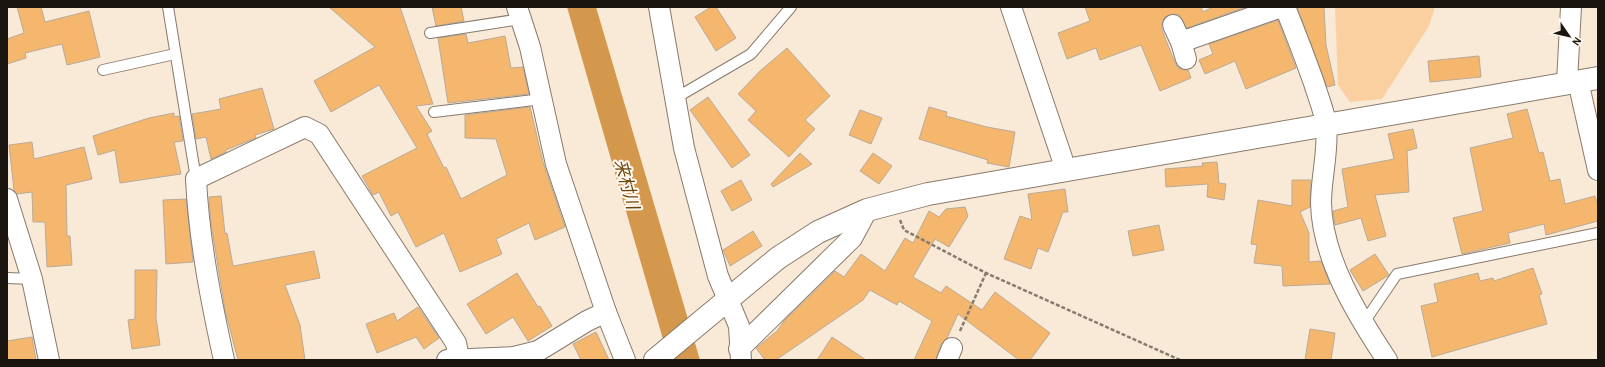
<svg xmlns="http://www.w3.org/2000/svg" width="1605" height="367" viewBox="0 0 1605 367" font-family="'Alegreya Sans','Noto Sans JP',sans-serif">
	<style>
		.green { fill: #fad0a1 }
		.water { fill: #d4984d }
		.building { fill: #f5b76d; stroke: #b9aa99 }
		.lines { fill: none; stroke-linecap: round; stroke-linejoin: round }
		.service-casing { stroke: #897a6b; stroke-width: 12 }
		.minor-casing { stroke: #897a6b; stroke-width: 22 }
		.tertiary-casing { stroke: #897a6b; stroke-width: 24 }
		.path { stroke: #867b6f; stroke-width: 2.5; stroke-dasharray: 4 2; stroke-linecap: butt }
		.service { stroke: #fff; stroke-width: 10 }
		.minor { stroke: #fff; stroke-width: 20 }
		.tertiary { stroke: #fff; stroke-width: 22 }
		.labels { text-anchor: middle; stroke-width: 4; stroke-linejoin: round; paint-order: stroke }
		.water-label { font-size: 17px; font-style: italic; fill: #6d4509; stroke: #fef8f0 }
	</style>
	<rect width="100%" height="100%" fill="#f9e9d7"/>
	<polygon class="green" points="1335,7 1435,7 1429,26 1382,99 1350,102 1338,85"/>
	<polygon class="water" points="567,7 596,7 700,360 669,360"/>
	<g class="building">
		<polygon points="17,7 41,7 45,22 89,11 100,57 67,65 62,44 25,53 26,58 7,64 7,39 24,33"/>
		<polygon points="329,7 400,7 433,104 416,106 432,131 427,134 444,168 446,167 461,199 507,175 496,139 465,138 465,115 530,107 543,162 565,227 535,240 529,223 496,239 502,254 460,272 444,233 416,247 398,212 391,216 379,192 373,195 362,176 417,148 379,85 331,112 314,81 375,47"/>
		<polygon points="432,7 461,7 464,21 436,26"/>
		<polygon points="711,7 716,7 736,38 716,51 695,17"/>
		<polygon points="1085,7 1201,7 1203,12 1213,7 1246,7 1187,28 1179,15 1174,14 1164,18 1162,24 1162,30 1175,63 1178,68 1188,70 1191,78 1160,91 1141,45 1100,60 1096,48 1067,59 1058,33 1090,21"/>
		<polygon points="1297,7 1324,7 1326,45 1335,85 1327,87"/>
		<polygon points="1278,20 1296,68 1246,89 1235,61 1205,74 1199,60 1213,54 1209,44"/>
		<polygon points="466,34 468,43 505,36 511,68 523,67 529,94 448,103 438,38"/>
		<polygon points="787,48 830,96 805,120 815,129 789,157 748,120 756,111 738,94 760,71"/>
		<polygon points="1479,56 1481,77 1430,82 1428,61"/>
		<polygon points="262,88 274,129 255,135 256,138 226,150 226,152 211,159 206,137 196,139 192,114 221,109 219,99"/>
		<polygon points="708,97 750,155 732,168 690,110"/>
		<polygon points="929,107 947,112 946,116 987,127 1015,132 1009,167 987,163 988,160 919,139"/>
		<polygon points="1527,109 1539,153 1543,152 1550,181 1560,179 1565,204 1595,196 1598,205 1598,221 1546,235 1544,224 1508,233 1510,243 1462,254 1453,218 1483,211 1470,148 1513,138 1507,114"/>
		<polygon points="860,110 882,118 871,144 849,135"/>
		<polygon points="174,113 174,117 179,116 183,141 174,142 181,174 120,183 115,150 98,155 93,136 149,118"/>
		<polygon points="1413,129 1417,148 1407,151 1409,192 1375,195 1386,236 1368,241 1361,218 1335,225 1333,211 1348,207 1342,169 1394,159 1388,134"/>
		<polygon points="32,142 34,159 84,147 92,179 66,185 67,236 70,236 72,265 47,267 45,222 33,222 32,192 17,194 14,190 9,145"/>
		<polygon points="800,153 812,164 773,187 771,184"/>
		<polygon points="873,153 892,166 879,184 860,171"/>
		<polygon points="1217,162 1219,183 1226,184 1224,200 1207,197 1208,184 1166,187 1165,169 1203,166 1202,163"/>
		<polygon points="741,180 752,200 732,211 721,191"/>
		<polygon points="1292,180 1311,180 1310,207 1300,212 1309,233 1309,262 1321,261 1330,284 1283,286 1282,266 1254,263 1257,245 1251,244 1258,200 1292,206"/>
		<polygon points="1065,189 1068,212 1063,212 1048,252 1038,248 1031,269 1004,259 1020,216 1032,220 1028,194"/>
		<polygon points="221,196 225,234 227,233 233,266 314,251 320,278 285,285 300,325 305,360 238,360 225,310 211,223 209,197"/>
		<polygon points="186,199 193,262 166,264 163,200"/>
		<polygon points="965,207 968,216 949,247 935,239 913,277 941,293 946,286 982,310 995,292 1050,333 1030,360 1019,360 958,314 947,338 941,344 936,360 914,360 932,321 899,301 897,305 870,290 863,300 776,360 765,360 756,348 777,331 784,321 835,271 844,277 861,254 885,271 905,238 913,243 929,211 939,217 946,209"/>
		<polygon points="1159,225 1164,250 1133,256 1128,231"/>
		<polygon points="753,231 762,246 730,266 723,250"/>
		<polygon points="1375,254 1389,275 1363,291 1350,270"/>
		<polygon points="1533,268 1542,294 1539,295 1547,324 1432,357 1421,306 1438,302 1434,284 1478,273 1480,281 1493,278 1494,281"/>
		<polygon points="135,270 157,270 156,318 160,345 132,349 128,320 135,319"/>
		<polygon points="517,273 538,307 540,306 552,326 528,341 513,317 486,334 467,304"/>
		<polygon points="418,307 439,338 424,349 416,337 377,353 366,324 394,313 397,321"/>
		<polygon points="1310,329 1335,333 1331,360 1305,360"/>
		<polygon points="596,332 609,360 581,360 573,344"/>
		<polygon points="32,337 36,360 7,360 7,341"/>
		<polygon points="832,337 866,360 817,360"/>
	</g>
	<g class="lines">
		<defs>
			<g id="service">
				<polyline points="168,7 196,179"/>
				<polyline points="430,33 521,19"/>
				<polyline points="103,70 175,54"/>
				<polyline points="674,99 751,54 791,7"/>
				<polyline points="434,112 542,99"/>
				<polyline points="7,278 32,279"/>
				<polyline points="1363,324 1397,274 1598,233"/>
			</g>
			<g id="minor">
				<polyline points="517,7 530,47 556,164 606,312 625,360"/>
				<polyline points="659,7 684,148 718,276 739,326 741,360"/>
				<polyline points="1011,7 1062,158 1064,170"/>
				<path d="M 1285,7 C 1295,32 1305,58 1314,83 C 1318,97 1324,110 1326,124 C 1329,150 1321,177 1321,203 C 1322,258 1357,315 1387,360"/>
				<polyline points="1173,25 1181,42 1186,59"/>
				<polyline points="1181,42 1281,7"/>
				<polyline points="1578,81 1598,170"/>
				<polyline points="1567,82 1571,7"/>
				<polyline points="7,199 32,279 49,360"/>
				<polyline points="739,349 852,238 867,210"/>
				<path d="M 224,360 C 211,301 199,240 196,179 L 305,127 L 319,134 L 456,343 L 459,358"/>
				<polyline points="447,360 514,357 538,351 587,321 606,312"/>
				<polyline points="947,360 952,348"/>
			</g>
			<polyline id="tertiary" points="655,360 778,258 818,232 867,210 928,194 1598,78"/>
		</defs>
		<use href="#service" class="service-casing"/>
		<use href="#minor" class="minor-casing"/>
		<use href="#tertiary" class="tertiary-casing"/>
		<g class="path">
			<polyline points="900,220 904,230 986,273 1180,360"/>
			<polyline points="960,331 986,273"/>
		</g>
		<use href="#service" class="service"/>
		<use href="#minor" class="minor"/>
		<use href="#tertiary" class="tertiary"/>
	</g>
	<g class="labels">
		<g class="water-label">
			<text transform="translate(627 184) rotate(75)" y="6">来村川</text>
		</g>
	</g>
	<rect width="1605" height="367" fill="none" stroke="#1b150f" stroke-width="16"/>
	<g transform="translate(1569 36) rotate(124)" stroke="#fef8f0" stroke-width="3" paint-order="stroke">
	<path d="M0-3L7 15L0 10L-7 15Z" fill="#1b150f"/>
	<text y="-6" font-size="11" font-weight="bold" text-anchor="middle" fill="#1b150f">N</text>
	</g>
</svg>
